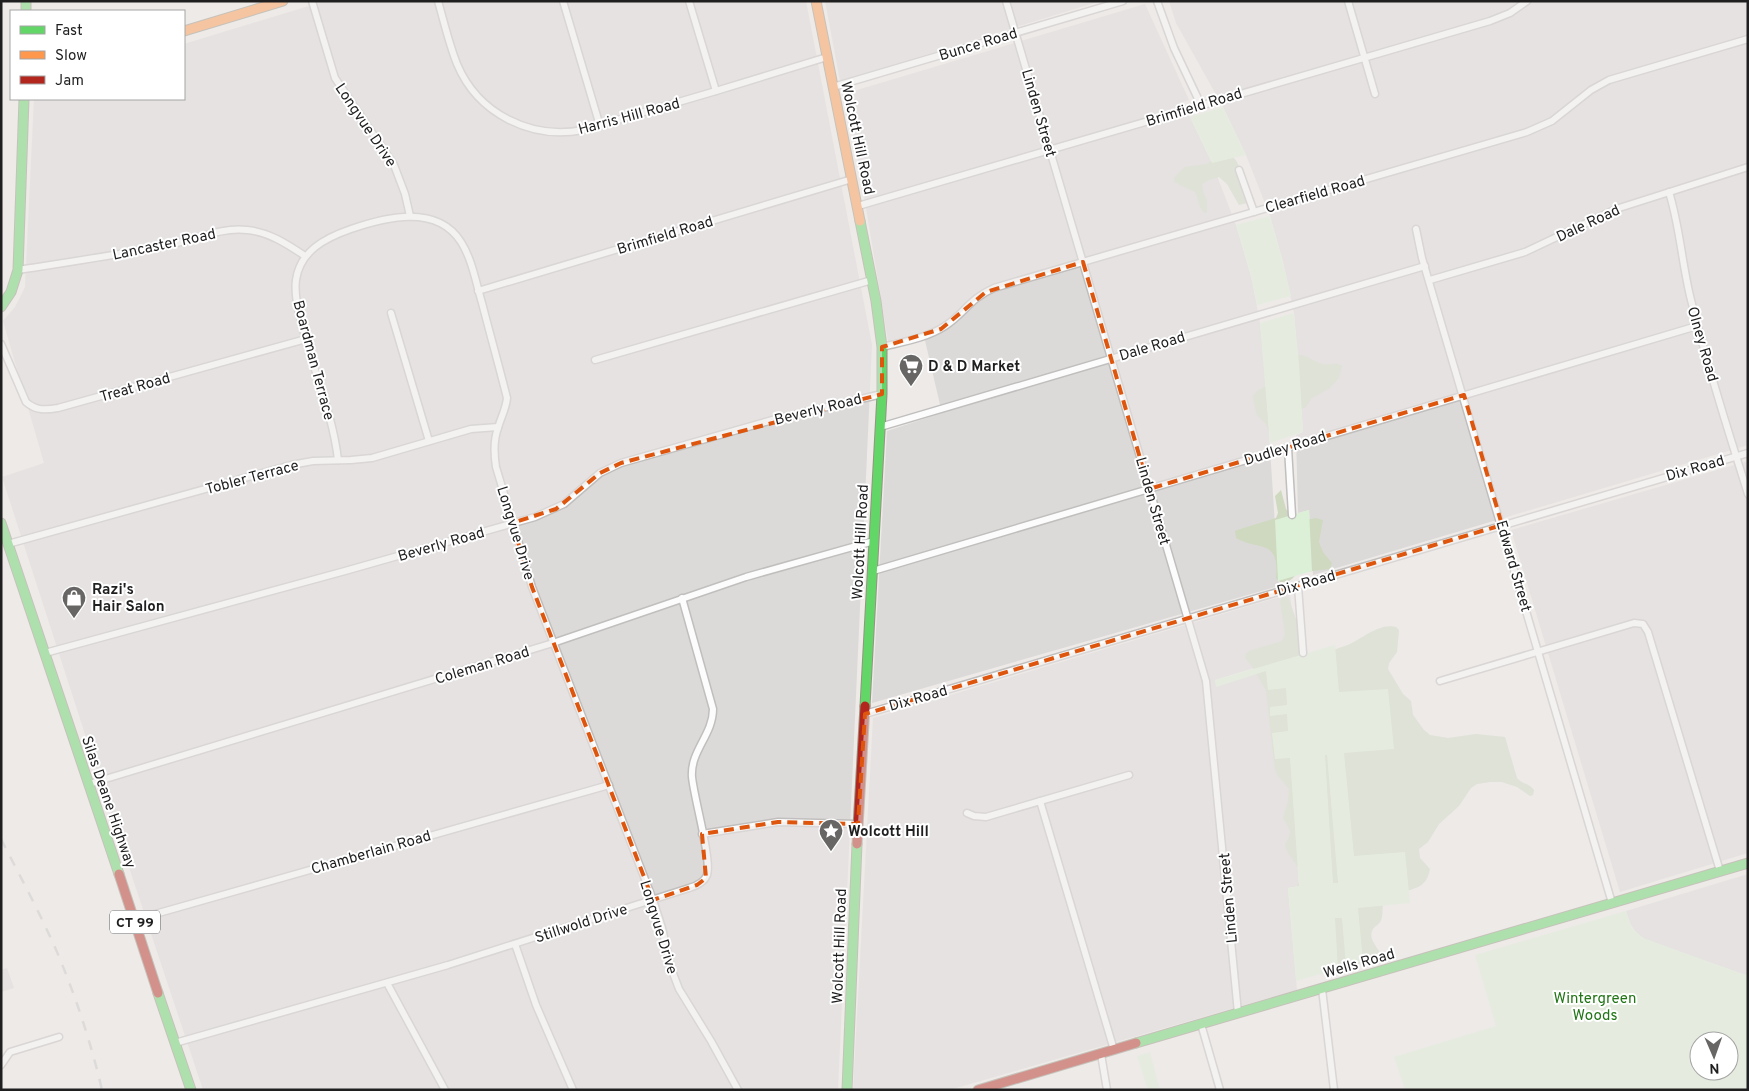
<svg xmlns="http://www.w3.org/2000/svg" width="1749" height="1091" viewBox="0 0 1749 1091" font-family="Overpass,sans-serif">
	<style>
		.residential { fill: #dcdad9 }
		.religious { fill: #dbdad9 }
		.forest { fill: #ced9c0 }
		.park { fill: #dbf0d6; fill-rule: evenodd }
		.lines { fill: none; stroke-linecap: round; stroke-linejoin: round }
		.street-casing { stroke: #c0bfbe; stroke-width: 9 }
		.fast-casing { stroke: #969382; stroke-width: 11 }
		.slow-casing { stroke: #969382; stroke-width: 11 }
		.jam-casing { stroke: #969382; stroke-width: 11 }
		.street { stroke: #fcfcfc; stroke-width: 6 }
		.fast { stroke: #63d668; stroke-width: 9 }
		.slow { stroke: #ff974d; stroke-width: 9 }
		.jam { stroke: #b3261e; stroke-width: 9 }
		.rail { stroke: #cbcbca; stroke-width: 2.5; stroke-dasharray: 10 10; stroke-linecap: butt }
		.marked { fill: none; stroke: #de560d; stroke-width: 4; stroke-dasharray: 10 6; stroke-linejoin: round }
		.labels { text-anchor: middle; stroke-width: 4; stroke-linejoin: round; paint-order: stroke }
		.shield { fill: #fff; stroke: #626262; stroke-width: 1 }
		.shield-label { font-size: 14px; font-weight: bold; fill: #1f1f1f }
		.street-label { font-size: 15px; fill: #1f1f1f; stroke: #fff }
		.poi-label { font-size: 15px; font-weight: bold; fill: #1f1f1f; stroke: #fff; text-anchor: start }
		.park-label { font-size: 15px; fill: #217516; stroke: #fff }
	</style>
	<rect width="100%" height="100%" fill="#edeae8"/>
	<g class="residential">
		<polygon points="325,1 806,1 872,345 838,1090 203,1090 93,759 2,477 44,463 3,321 15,307 25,287 34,99 184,99 184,44"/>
		<polygon points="825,1 1101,1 840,81"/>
		<polygon points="1169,1 1748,1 1748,445 1313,575 1309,510 1298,513 1296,435 1303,432 1294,313 1283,262 1270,216 1246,155 1223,107 1176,23"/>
		<polygon points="1145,4 1189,100 1179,103 1190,117 1212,163 1236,225 1252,280 1260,323 1264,357 1279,586 872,703 887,431 942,413 923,332 888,341 847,93"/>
		<polygon points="1748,461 1748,853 1620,892 1511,530"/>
		<polygon points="1290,594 1297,655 1215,680 1266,671 1290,757 1299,886 1288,888 1297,990 949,1090 853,1090 873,718"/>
		<polygon points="1748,874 1748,974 1745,975 1646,940 1636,933 1628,920 1626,911"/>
	</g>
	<polygon class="religious" points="7,968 14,988 1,992 1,970"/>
	<g class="forest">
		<path d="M 1227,149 L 1237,162 L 1252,199 L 1251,202 L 1239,205 L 1227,184 L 1219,177 L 1209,180 L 1202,184 L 1203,191 L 1207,201 L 1207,212 L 1205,213 C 1198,208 1199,199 1195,192 L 1174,182 L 1174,178 L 1185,167 L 1207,164 Z"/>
		<path d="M 1299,355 C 1307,355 1314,362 1322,364 C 1329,366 1335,361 1342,366 L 1339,378 L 1330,388 L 1312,398 L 1306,407 L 1301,409 L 1297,358 Z"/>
		<path d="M 1266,386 L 1269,432 L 1266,424 L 1257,415 C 1256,411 1253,399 1253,396 L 1257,391 Z"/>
		<path d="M 1281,490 L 1286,509 L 1292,515 L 1306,520 L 1316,518 L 1323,520 L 1319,542 L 1323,552 L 1332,563 L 1330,569 L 1296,573 C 1293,581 1287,582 1280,582 L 1276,578 C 1280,538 1258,551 1236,538 L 1235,531 L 1237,530 L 1276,518 L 1278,513 L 1275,496 Z"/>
		<path d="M 1288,597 L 1307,649 L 1308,665 L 1321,699 L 1326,700 L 1338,692 L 1326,654 C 1335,649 1339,648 1348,645 C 1362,639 1379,623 1396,627 L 1399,630 L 1397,652 L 1389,663 L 1388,669 L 1403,694 L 1411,701 L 1413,715 L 1424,730 L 1430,735 L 1448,738 L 1476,734 L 1505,737 L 1517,778 C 1522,784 1530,784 1534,790 L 1533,795 L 1530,796 L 1517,787 L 1502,782 L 1490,782 L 1477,784 L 1471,788 L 1459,806 L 1439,824 L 1428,842 L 1419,849 L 1420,858 L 1430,869 C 1426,888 1417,887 1401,893 C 1395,896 1389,901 1383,905 C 1382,910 1383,916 1381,920 C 1379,925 1376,925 1373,929 C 1367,938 1378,948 1381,954 L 1381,958 L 1378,960 L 1346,966 L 1336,963 L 1295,893 C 1296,887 1301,879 1301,874 C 1300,866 1287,856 1285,845 C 1293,830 1291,832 1283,818 L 1288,801 L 1289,789 L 1278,776 L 1275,770 L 1266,690 L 1251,665 L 1245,658 L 1246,654 L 1249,651 L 1282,641 L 1285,635 L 1280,601 L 1282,598 Z"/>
	</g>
	<g class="park">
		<polygon points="1223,107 1246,155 1212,163 1190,117"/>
		<polygon points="1270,216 1283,262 1291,296 1257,305 1250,272 1236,225"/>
		<polygon points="1294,313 1299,364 1303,432 1270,443 1260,323"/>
		<polygon points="1309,510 1312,571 1278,581 1275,520"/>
		<path d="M 1335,645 L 1339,692 L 1388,689 L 1394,749 L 1344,753 L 1354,856 L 1405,852 L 1410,903 L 1358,908 L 1363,961 L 1346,966 L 1342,918 L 1335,918 L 1338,969 L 1296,981 L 1288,888 L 1299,886 L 1290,758 L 1275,759 L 1272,733 L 1288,731 L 1287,714 L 1270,716 L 1270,707 L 1287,705 L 1286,688 L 1268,690 L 1266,671 L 1216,687 L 1215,680 ZM 1325,755 L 1327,755 L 1338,883 L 1333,883 Z"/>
		<path d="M 1626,911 L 1632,928 L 1643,938 L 1745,975 L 1748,974 L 1748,1090 L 1405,1090 L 1394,1057 L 1496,1026 L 1475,955 ZM 1699,1041 L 1729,1041 L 1729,1071 L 1699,1071 Z"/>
		<polygon points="1150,1052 1160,1090 1148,1090 1137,1056"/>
	</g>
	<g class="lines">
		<defs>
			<g id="street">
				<polyline points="312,1 335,78 394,165 405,194 410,216"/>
				<path d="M 438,1 C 444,22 449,44 457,64 C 478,114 531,140 583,130 L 716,91 L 827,57"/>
				<polyline points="563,1 600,126"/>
				<polyline points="689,1 716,91"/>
				<polyline points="1006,1 1206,681 1238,1013"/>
				<polyline points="1157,1 1174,48 1201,105"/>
				<polyline points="1348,1 1375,94"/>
				<polyline points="833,87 1123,1"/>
				<polyline points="1239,170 1254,212"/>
				<path d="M 1669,192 C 1680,227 1682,265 1691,300 C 1707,366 1728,430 1748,494"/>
				<polyline points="858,206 1490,21 1510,13 1527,1"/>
				<polyline points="1416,229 1422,258 1612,903"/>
				<path d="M 18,270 C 68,262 119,255 169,245 C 195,240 220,227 247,230 C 269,232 287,244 305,256"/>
				<polyline points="1430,280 1525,252 1616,209 1748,167"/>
				<polyline points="478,291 852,179"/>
				<polyline points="391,313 429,441"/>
				<path d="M 1,344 L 26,402 C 36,411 46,410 58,408 L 306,339"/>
				<path d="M 882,347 C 902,342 927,338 945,326 C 965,313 969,299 994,288 L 1527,132 L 1552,121 L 1591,90 L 1609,80 L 1748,39"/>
				<polyline points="595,360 872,280"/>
				<polyline points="880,427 1425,266"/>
				<polyline points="1288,448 1292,515"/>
				<path d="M 338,460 C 333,415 314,372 303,329 C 299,313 294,296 296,280 C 300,251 325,238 351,229 C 386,217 437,204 461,242 C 472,259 476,283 482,303 C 490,334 499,366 507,398 C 506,409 501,417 498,428 C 493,441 494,454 496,467 L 532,587 L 653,900 L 662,928 L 671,968 L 679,989 L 711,1041 L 738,1090"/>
				<polyline points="8,544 291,465 313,461 351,460 372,458 471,429 498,427"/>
				<polyline points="873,571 1697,326"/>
				<polyline points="1298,586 1303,653"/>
				<polyline points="45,653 345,571 535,517 564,504 600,473 621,463 776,419 882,394"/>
				<polyline points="1440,681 1634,623 1643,624 1648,632 1720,871"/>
				<polyline points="865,714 1748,453"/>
				<polyline points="89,784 553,643 746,577 874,541"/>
				<polyline points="1040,801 1114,1050"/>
				<polyline points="967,813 974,816 986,817 1129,775"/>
				<polyline points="702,834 778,822 858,824"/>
				<polyline points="134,920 609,785"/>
				<polyline points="515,944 536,1005 573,1090"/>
				<polyline points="387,983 445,1090"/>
				<polyline points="1322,989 1334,1090"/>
				<polyline points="1201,1024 1220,1090"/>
				<path d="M 175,1043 L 448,965 L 689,888 C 696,886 704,883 707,875 C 712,860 694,798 692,777 C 690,751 713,735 713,709 L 682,598"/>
				<polyline points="1101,1054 1107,1090"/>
				<polyline points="1,1065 10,1052 59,1037"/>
			</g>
			<g id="fast">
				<polyline points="26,1 26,11"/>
				<polyline points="860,221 876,301 882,347 882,394 865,706"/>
				<polyline points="1,307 11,292 18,270 24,99"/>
				<polyline points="1,523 119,874"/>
				<polyline points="158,993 191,1090"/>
				<polyline points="1136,1043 1748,863"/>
				<polyline points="847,1090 857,844"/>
			</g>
			<g id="slow">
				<polyline points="816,1 860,221"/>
				<polyline points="184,31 283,1"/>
			</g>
			<g id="jam">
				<polyline points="857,844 865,706"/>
				<polyline points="119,874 158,993"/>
				<polyline points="978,1090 1136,1043"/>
			</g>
		</defs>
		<use href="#street" class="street-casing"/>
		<use href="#fast" class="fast-casing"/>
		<use href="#slow" class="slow-casing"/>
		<use href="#jam" class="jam-casing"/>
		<use href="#street" class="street"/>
		<use href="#fast" class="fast"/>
		<use href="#slow" class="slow"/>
		<use href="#jam" class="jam"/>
		<path class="rail" d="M 1,839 C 20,876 40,913 57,952 C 76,997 91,1043 102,1090"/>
	</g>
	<path d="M0 0H1749V1091H0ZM 1083,262 L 1149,489 L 1464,395 L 1502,525 L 865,714 L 858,824 L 778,822 L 702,834 L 706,878 L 697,885 L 653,900 L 532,587 L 512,523 L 556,509 L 600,473 L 621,463 L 882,394 L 882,347 L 941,329 L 986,292 Z" fill="#edeae8" fill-opacity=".55" fill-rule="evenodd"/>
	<path class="marked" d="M 1083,262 L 1149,489 L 1464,395 L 1502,525 L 865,714 L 858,824 L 778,822 L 702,834 L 706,878 L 697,885 L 653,900 L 532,587 L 512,523 L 556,509 L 600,473 L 621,463 L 882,394 L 882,347 L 941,329 L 986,292 Z"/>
	<defs>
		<symbol id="supermarket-pin" viewBox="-11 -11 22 30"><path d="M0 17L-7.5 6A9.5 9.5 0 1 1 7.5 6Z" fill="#676665" stroke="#fff"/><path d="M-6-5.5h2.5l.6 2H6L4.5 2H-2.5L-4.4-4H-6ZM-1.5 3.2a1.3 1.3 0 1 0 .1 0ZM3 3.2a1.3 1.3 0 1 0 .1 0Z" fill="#fff"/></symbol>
		<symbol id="shop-pin" viewBox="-11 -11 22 30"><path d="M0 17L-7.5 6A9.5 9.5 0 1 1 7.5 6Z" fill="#676665" stroke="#fff"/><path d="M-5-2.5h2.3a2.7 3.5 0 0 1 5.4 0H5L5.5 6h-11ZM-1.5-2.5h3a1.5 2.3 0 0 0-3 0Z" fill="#fff"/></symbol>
		<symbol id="sight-pin" viewBox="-11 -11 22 30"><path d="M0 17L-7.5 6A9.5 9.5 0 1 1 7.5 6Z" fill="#676665" stroke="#fff"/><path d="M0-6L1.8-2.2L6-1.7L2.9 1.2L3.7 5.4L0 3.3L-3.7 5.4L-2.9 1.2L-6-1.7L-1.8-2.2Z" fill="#fff"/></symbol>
	</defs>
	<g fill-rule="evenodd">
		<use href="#supermarket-pin" x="897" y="352" width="28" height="38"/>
		<use href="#shop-pin" x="60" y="584" width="28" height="38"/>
		<use href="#sight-pin" x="817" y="817" width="28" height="38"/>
	</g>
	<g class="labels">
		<rect class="shield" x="110" y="910.5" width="50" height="23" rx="4"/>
		<g class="shield-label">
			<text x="135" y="927">CT 99</text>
		</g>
		<g class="street-label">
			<text transform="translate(978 44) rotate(-17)" y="5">Bunce Road</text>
			<text transform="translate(1194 107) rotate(-17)" y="5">Brimfield Road</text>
			<text transform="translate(1039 113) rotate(74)" y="5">Linden Street</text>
			<text transform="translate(629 116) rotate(-15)" y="5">Harris Hill Road</text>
			<text transform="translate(366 125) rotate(56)" y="5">Longvue Drive</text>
			<text transform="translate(858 138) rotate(78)" y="5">Wolcott Hill Road</text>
			<text transform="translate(1315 194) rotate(-16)" y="5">Clearfield Road</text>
			<text transform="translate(1588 223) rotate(-25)" y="5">Dale Road</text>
			<text transform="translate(665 235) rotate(-17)" y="5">Brimfield Road</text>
			<text transform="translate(164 244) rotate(-12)" y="5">Lancaster Road</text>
			<text transform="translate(1703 344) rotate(74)" y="5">Olney Road</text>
			<text transform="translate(1152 346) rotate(-17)" y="5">Dale Road</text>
			<text transform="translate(314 360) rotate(75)" y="5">Boardman Terrace</text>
			<text transform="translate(135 387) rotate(-16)" y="5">Treat Road</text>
			<text transform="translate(818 409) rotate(-14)" y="5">Beverly Road</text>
			<text transform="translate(1285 448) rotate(-17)" y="5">Dudley Road</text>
			<text transform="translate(1695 468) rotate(-16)" y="5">Dix Road</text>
			<text transform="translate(252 477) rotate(-15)" y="5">Tobler Terrace</text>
			<text transform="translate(1153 501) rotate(74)" y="5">Linden Street</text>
			<text transform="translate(516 533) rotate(73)" y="5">Longvue Drive</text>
			<text transform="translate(860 542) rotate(-87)" y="5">Wolcott Hill Road</text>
			<text transform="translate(441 544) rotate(-16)" y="5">Beverly Road</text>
			<text transform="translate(1514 566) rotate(74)" y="5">Edward Street</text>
			<text transform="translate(1306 583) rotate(-16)" y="5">Dix Road</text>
			<text transform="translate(482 665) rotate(-17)" y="5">Coleman Road</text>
			<text transform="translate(918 698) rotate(-16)" y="5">Dix Road</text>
			<text transform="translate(109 802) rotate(71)" y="5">Silas Deane Highway</text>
			<text transform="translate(371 852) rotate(-16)" y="5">Chamberlain Road</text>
			<text transform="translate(1228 898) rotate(-95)" y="5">Linden Street</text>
			<text transform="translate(581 923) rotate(-18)" y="5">Stillwold Drive</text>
			<text transform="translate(659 927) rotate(73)" y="5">Longvue Drive</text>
			<text transform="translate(839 946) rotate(-88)" y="5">Wolcott Hill Road</text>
			<text transform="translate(1359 963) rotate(-16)" y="5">Wells Road</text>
		</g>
		<g class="poi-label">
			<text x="928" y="371">D &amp; D Market</text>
			<text x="92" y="594">Razi's<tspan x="92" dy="17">Hair Salon</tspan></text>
			<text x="848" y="836">Wolcott Hill</text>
		</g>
		<g class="park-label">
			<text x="1595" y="1003">Wintergreen<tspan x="1595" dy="17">Woods</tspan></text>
		</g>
	</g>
	<rect width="1749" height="1091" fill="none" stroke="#1f1f1f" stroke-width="5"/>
	<rect x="10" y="10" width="175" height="90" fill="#ffffff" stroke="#a5a5a5"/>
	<rect x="20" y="26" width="25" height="8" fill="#63d668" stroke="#a5a5a5"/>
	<text x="55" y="35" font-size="15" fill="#1f1f1f">Fast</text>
	<rect x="20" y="51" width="25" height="8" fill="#ff974d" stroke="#a5a5a5"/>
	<text x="55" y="60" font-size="15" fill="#1f1f1f">Slow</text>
	<rect x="20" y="76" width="25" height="8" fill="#b3261e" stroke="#a5a5a5"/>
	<text x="55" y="85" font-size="15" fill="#1f1f1f">Jam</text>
	<g transform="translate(1714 1056) rotate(178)"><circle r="24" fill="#ffffff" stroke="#a5a5a5"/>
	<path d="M0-4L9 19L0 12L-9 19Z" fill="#676665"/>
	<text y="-8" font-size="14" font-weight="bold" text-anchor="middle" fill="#1f1f1f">N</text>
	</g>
</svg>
